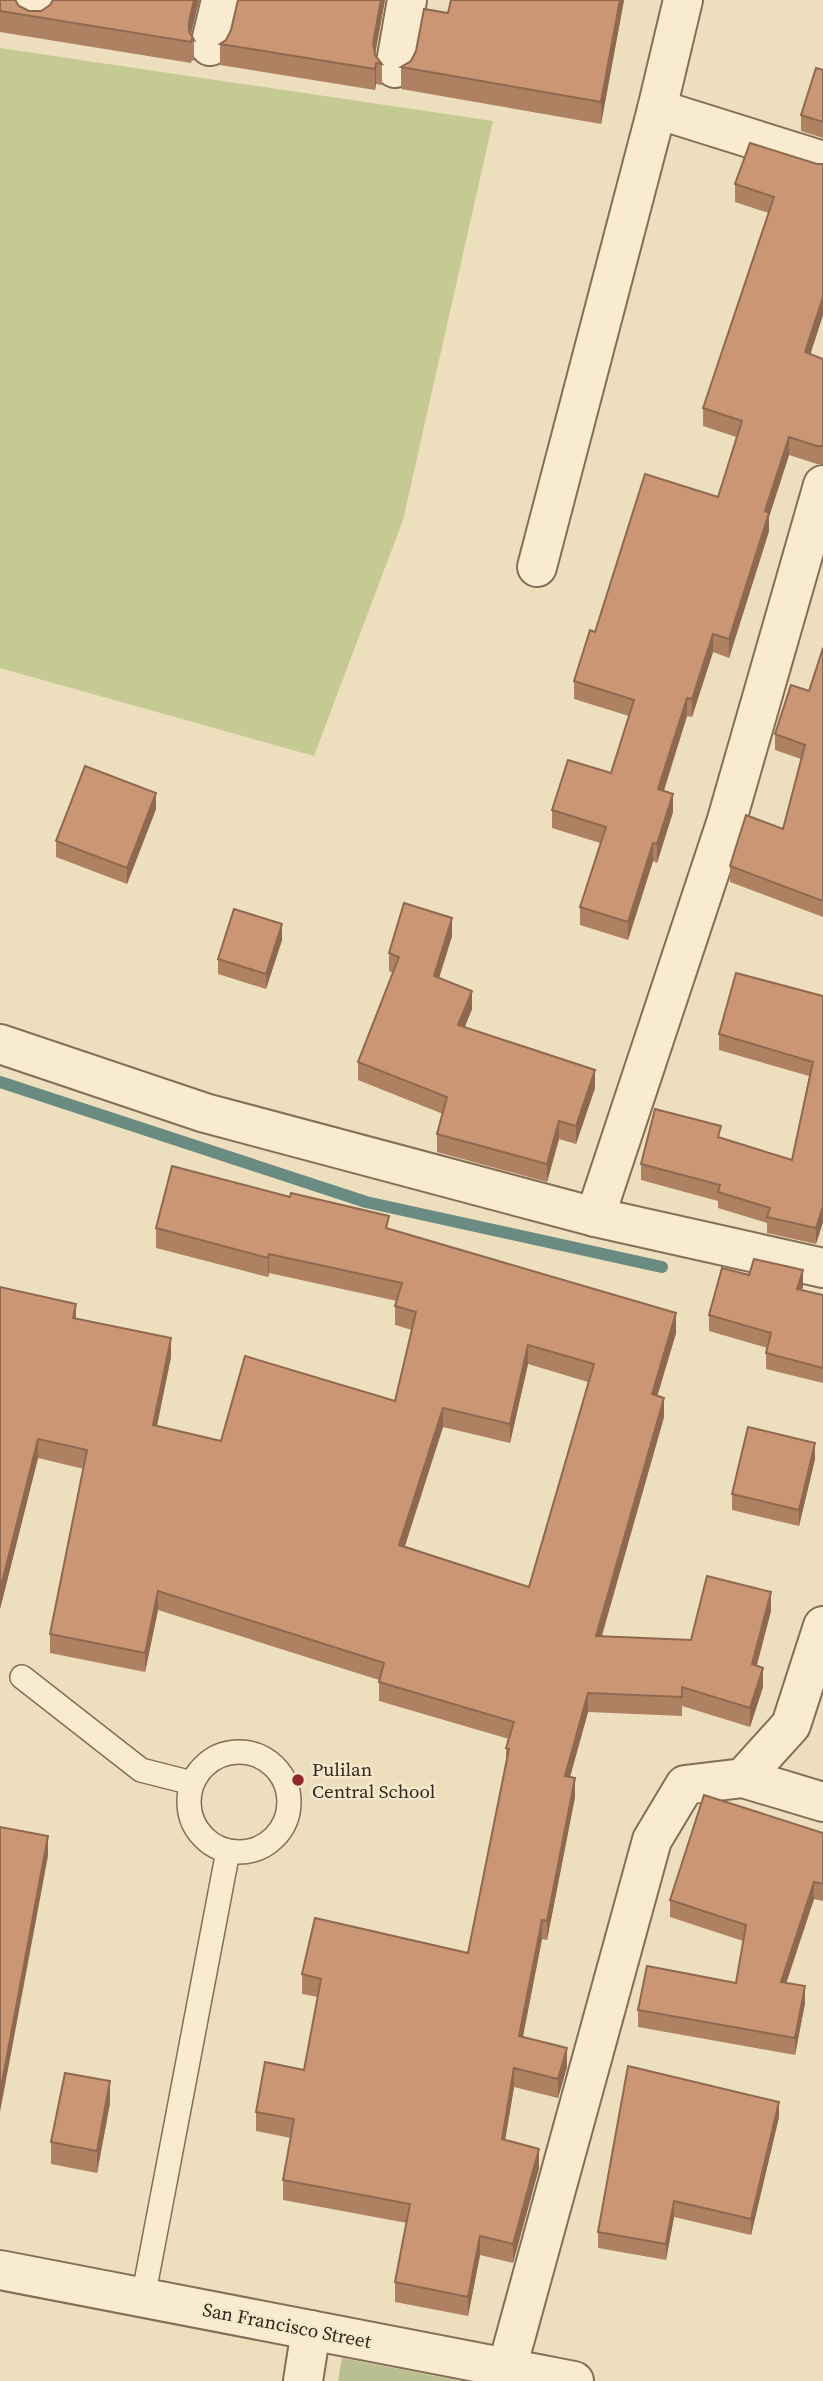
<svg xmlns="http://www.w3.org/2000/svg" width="823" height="2381" viewBox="0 0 823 2381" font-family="'Source Serif 4',serif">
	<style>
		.green { fill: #c4ca92 }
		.cemetery { fill: #babf91 }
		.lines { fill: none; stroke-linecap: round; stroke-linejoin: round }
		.stream { stroke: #698b82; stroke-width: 12 }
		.service-casing { stroke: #846e57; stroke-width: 26 }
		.minor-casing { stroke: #846e57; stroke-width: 42 }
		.service { stroke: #f8ebd0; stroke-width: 23 }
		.minor { stroke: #f8ebd0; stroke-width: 38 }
		.wall { fill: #af8163; fill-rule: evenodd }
		.shaded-wall { fill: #8e6950 }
		.building { fill: #cb9673; stroke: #8e6950; stroke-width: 2; fill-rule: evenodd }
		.poi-dot { fill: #92282a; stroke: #f4e8cd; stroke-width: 2.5 }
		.labels { text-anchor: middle; stroke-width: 5; stroke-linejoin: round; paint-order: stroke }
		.poi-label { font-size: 19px; fill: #34271b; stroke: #f4e8cd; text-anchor: start }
		.street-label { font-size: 19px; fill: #34271b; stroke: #f4e8cd }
	</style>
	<rect width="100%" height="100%" fill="#eddebd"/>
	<polygon class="green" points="0,48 493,121 403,520 314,756 0,668"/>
	<polygon class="cemetery" points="342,2358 461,2381 338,2381"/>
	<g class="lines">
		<polyline class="stream" points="0,1082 366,1202 662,1267"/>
		<defs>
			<g id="service">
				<polyline points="22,1677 141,1770 192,1783"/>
				<circle cx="239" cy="1802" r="50"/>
				<polyline points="143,2298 228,1851"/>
			</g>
			<g id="minor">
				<polyline points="34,11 36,0"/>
				<polyline points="210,46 221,0"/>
				<polyline points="395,68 407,0"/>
				<polyline points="657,109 823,161"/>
				<polyline points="537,567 657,109 683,0"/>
				<polyline points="0,1044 205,1113 595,1217 823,1268"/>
				<polyline points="595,1217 726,823 823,485"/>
				<polyline points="743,1778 823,1802"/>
				<polyline points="0,2270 574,2381"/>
				<polyline points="507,2368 652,1840 685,1785 743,1778 791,1725 823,1626"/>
				<polyline points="303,2381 311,2330"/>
			</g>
		</defs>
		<use href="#service" class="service-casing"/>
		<use href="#minor" class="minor-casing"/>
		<use href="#service" class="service"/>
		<use href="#minor" class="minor"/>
	</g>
	<g class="wall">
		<polygon points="0,0 19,6 29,11 41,11 50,5 53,0 199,0 191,33 194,40 194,61 192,60 191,63 0,32"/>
		<polygon points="238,0 385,0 375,55 382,64 382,85 376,84 375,90 220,65 220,44 226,40 231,30"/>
		<polygon points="451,0 624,0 601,124 401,89 401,67 411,61 448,13"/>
		<polygon points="823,70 823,138 801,131 801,115"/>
		<polygon points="817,164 823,164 823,315 810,354 823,359 823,464 817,464 789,455 769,517 769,531 729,658 713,652 692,717 687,716 664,791 673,812 657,863 653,861 628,940 580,925 580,907 600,843 552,828 552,810 611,773 629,716 574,699 574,681 595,632 718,497 736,437 703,426 703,408 769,213 735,202 735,184"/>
		<polygon points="823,648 823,917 730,882 730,866 783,829 801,759 775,750 775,734 809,691"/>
		<polygon points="156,809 127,884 56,857 56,841"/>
		<polygon points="452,936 439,978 472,1009 464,1028 595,1088 576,1144 559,1139 547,1182 437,1152 437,1134 443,1114 358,1080 358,1062 393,973 389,971 389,953"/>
		<polygon points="282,940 266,989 218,974 218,959"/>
		<polygon points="823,996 823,1222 816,1244 767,1233 767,1223 718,1208 718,1201 641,1180 641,1164 721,1138 792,1160 809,1076 719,1050 719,1034"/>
		<path d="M 156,1228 L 389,1229 L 676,1333 L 657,1396 L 664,1417 L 602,1636 L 691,1640 L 771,1611 L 756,1666 L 763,1687 L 750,1727 L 682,1706 L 682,1716 L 588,1712 L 570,1777 L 575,1797 L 547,1940 L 542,1939 L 523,2037 L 567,2067 L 558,2098 L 514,2087 L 505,2140 L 539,2168 L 513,2263 L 480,2255 L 468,2316 L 395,2302 L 395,2282 L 407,2223 L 283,2200 L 283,2180 L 291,2138 L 256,2131 L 256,2112 L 304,2070 L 318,1997 L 302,1994 L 302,1974 L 468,1953 L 506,1761 L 506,1748 L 509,1739 L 379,1701 L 379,1680 L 158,1610 L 145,1672 L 50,1653 L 50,1634 L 84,1469 L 38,1458 L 0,1609 L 0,1287 L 171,1357 L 157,1426 L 221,1441 L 395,1401 L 412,1330 L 395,1325 L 395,1306 L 397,1301 L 269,1273 L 268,1277 L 156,1248 ZM 528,1364 L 588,1382 L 529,1587 L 405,1546 L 443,1427 L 510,1443 Z"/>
		<polygon points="749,1275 803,1286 802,1290 823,1295 823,1383 766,1369 766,1353 767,1348 709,1331 709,1315"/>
		<polygon points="815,1459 799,1526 732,1510 732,1494"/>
		<polygon points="823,1833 823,1901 814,1899 786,1983 805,2003 795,2055 638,2027 638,2010 736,1983 743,1941 670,1917 670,1900"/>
		<polygon points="110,2103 97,2173 51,2164 51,2142"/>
		<polygon points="779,2117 751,2235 674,2217 666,2260 598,2248 598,2232"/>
	</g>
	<g class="shaded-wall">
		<polygon points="194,0 199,0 189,42 189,21"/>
		<polygon points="381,0 385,0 373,64 373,43"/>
		<polygon points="620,0 624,0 601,124 601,102"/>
		<polygon points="376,63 376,84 375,90 375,69"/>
		<polygon points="823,297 823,315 805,371 805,352"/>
		<polygon points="789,437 789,455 769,517 769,531 729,658 729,639 765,511"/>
		<polygon points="713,634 713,652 692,717 692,699"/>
		<polygon points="687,698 687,716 658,808 658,789"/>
		<polygon points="156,793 156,809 127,884 127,868"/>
		<polygon points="673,794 673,812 657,863 657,844"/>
		<polygon points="653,843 653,861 628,940 628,922"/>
		<polygon points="452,918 452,936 434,994 434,976"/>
		<polygon points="282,924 282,940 266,989 266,974"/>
		<polygon points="472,991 472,1009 458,1044 458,1025"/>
		<polygon points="595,1070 595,1088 576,1144 576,1126"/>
		<polygon points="559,1121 559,1139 547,1182 547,1164"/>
		<polygon points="823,1206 823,1222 816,1244 816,1228"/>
		<polygon points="269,1254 269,1273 268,1277 268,1258"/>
		<polygon points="803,1270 803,1286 797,1305 797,1289"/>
		<polygon points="76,1304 76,1323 73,1318"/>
		<polygon points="676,1313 676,1333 652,1414 652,1394"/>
		<polygon points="171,1338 171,1357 153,1444 153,1425"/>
		<polygon points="528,1345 528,1364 510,1443 510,1424"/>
		<polygon points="664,1398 664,1417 596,1655 596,1636"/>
		<polygon points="443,1408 443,1427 399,1564 399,1545"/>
		<polygon points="38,1439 38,1458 0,1609 0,1590"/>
		<polygon points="815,1443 815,1459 799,1526 799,1510"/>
		<polygon points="158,1591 158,1610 145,1672 145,1653"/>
		<polygon points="771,1592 771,1611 752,1684 752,1664"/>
		<polygon points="763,1668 763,1687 750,1727 750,1708"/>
		<polygon points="588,1693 588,1712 565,1795 565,1776"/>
		<polygon points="575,1778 575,1797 547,1940 547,1921"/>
		<polygon points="48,1836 48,1856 0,2112 0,2093"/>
		<polygon points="814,1882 814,1899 781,1999 781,1982"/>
		<polygon points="542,1920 542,1939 519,2055 519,2036"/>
		<polygon points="805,1986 805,2003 795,2055 795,2038"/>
		<polygon points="567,2048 567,2067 558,2098 558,2079"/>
		<polygon points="514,2068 514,2087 502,2158 502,2139"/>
		<polygon points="110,2081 110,2103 97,2173 97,2151"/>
		<polygon points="779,2102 779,2117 751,2235 751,2219"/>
		<polygon points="539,2149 539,2168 513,2263 513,2244"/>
		<polygon points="674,2201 674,2217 666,2260 666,2244"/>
		<polygon points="480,2236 480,2255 468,2316 468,2297"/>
	</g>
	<g class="building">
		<polygon points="0,0 15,0 19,6 29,11 41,11 50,5 53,0 194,0 189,21 189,31 194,40 192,39 191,42 0,11"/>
		<polygon points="238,0 381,0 373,43 375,55 382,64 376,63 375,69 220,44 226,40 231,30"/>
		<polygon points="451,0 620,0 601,102 401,67 411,61 416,51 424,9 448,13"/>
		<polygon points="816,68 823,70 823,122 801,115"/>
		<polygon points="750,143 817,164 823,164 823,297 805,352 823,359 823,446 817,446 789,437 765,511 769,513 729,639 713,634 692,699 687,698 658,789 673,794 657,844 653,843 628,922 580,907 606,827 552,810 568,760 611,773 634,700 574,681 590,630 595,632 645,474 718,497 742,421 703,408 774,197 735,184"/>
		<polygon points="823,648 823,901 730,866 746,815 783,829 805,745 775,734 791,685 809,691"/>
		<polygon points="85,766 156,793 127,868 56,841"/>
		<polygon points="404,903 452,918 434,976 472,991 458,1025 595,1070 576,1126 559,1121 547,1164 437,1134 447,1097 358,1062 399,957 389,953"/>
		<polygon points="234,909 282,924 266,974 218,959"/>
		<polygon points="736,973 823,996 823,1206 816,1228 767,1217 770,1208 718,1192 720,1185 641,1164 655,1109 721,1126 718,1137 792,1160 813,1062 719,1034"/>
		<path d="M 172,1166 L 290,1197 L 291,1193 L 389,1216 L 386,1228 L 676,1313 L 652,1394 L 664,1398 L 596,1636 L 691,1640 L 707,1576 L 771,1592 L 752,1664 L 763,1668 L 750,1708 L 682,1687 L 682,1697 L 588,1693 L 565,1776 L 575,1778 L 547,1921 L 542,1920 L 519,2036 L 567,2048 L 558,2079 L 514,2068 L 502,2139 L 539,2149 L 513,2244 L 480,2236 L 468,2297 L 395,2282 L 410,2204 L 283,2180 L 294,2119 L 256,2112 L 265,2062 L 304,2070 L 321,1979 L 302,1974 L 315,1918 L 468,1953 L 509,1749 L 506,1748 L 514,1722 L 379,1682 L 384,1663 L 158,1591 L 145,1653 L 50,1634 L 87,1450 L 38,1439 L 0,1590 L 0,1287 L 76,1304 L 73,1318 L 171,1338 L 153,1425 L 221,1441 L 245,1356 L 395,1401 L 416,1312 L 395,1306 L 402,1283 L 269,1254 L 268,1258 L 156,1228 ZM 528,1345 L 594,1364 L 529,1587 L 399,1545 L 443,1408 L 510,1424 Z"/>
		<polygon points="754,1259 803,1270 797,1289 823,1295 823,1368 766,1353 771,1333 709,1315 722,1268 749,1275"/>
		<polygon points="748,1427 815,1443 799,1510 732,1494"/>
		<polygon points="704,1795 823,1833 823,1884 814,1882 781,1982 805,1986 795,2038 638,2010 647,1966 736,1983 746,1925 670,1900"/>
		<polygon points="0,1827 48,1836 0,2093"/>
		<polygon points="628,2066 779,2102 751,2219 674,2201 666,2244 598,2232"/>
		<polygon points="65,2073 110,2081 97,2151 51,2142"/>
	</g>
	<circle class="poi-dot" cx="298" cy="1780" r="7"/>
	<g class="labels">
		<g class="poi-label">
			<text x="312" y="1776">Pulilan<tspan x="312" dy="22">Central School</tspan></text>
		</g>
		<g class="street-label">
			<text transform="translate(287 2325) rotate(11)" y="7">San Francisco Street</text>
		</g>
	</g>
</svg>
